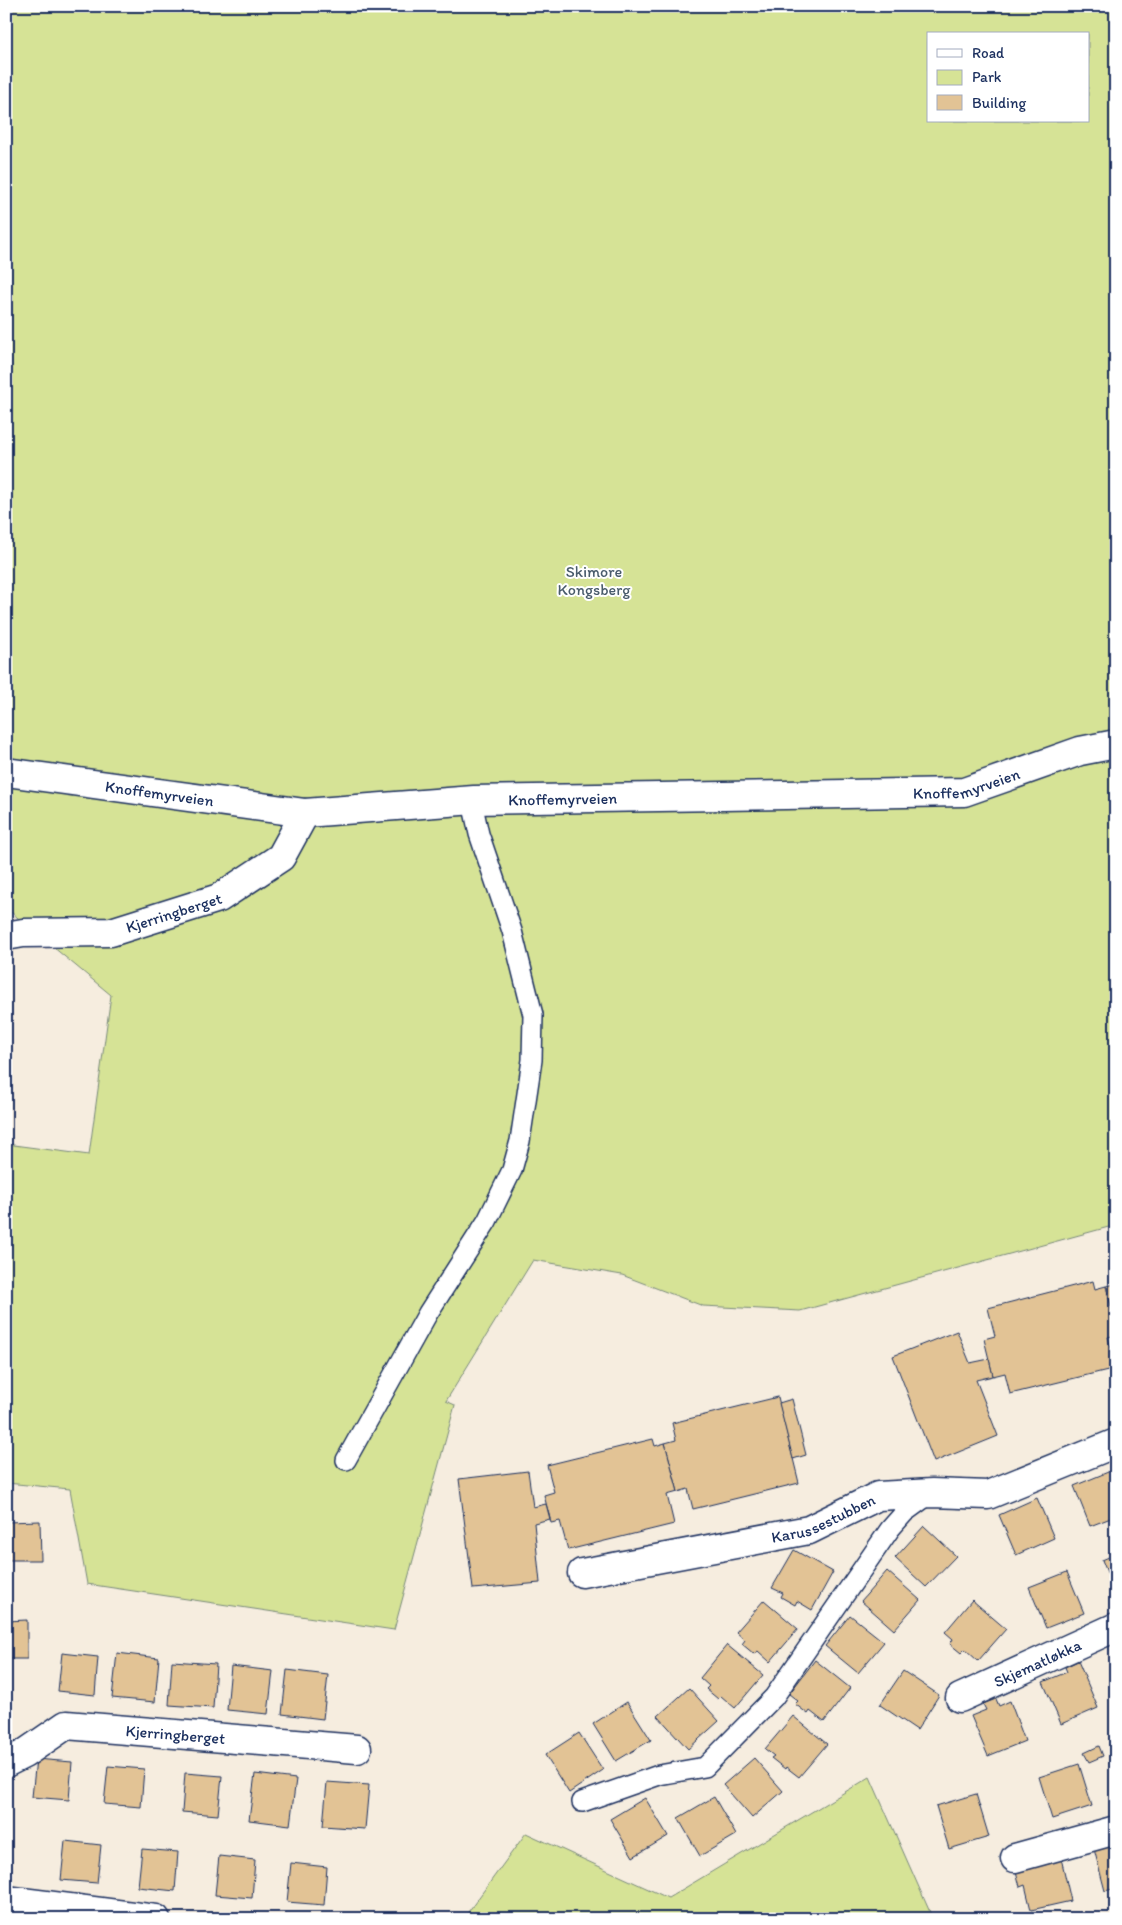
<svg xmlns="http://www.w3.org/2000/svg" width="1122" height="1925" viewBox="0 0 1122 1925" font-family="Itim,sans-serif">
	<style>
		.green { fill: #d6e396; stroke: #78897a; fill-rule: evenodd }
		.building { fill: #e2c395; stroke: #1b2f5e }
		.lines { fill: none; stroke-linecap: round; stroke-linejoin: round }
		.service-casing { stroke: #1b2f5e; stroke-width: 22 }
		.minor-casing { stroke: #1b2f5e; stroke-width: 31 }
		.service { stroke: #fff; stroke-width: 19 }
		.minor { stroke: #fff; stroke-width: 28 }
		.labels { text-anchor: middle; stroke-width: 4; stroke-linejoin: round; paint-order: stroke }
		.park-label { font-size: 16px; fill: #4a5c6c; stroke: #fff }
		.street-label { font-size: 16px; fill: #1b2f5e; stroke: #fff }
	</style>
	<rect width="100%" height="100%" fill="#f6eddf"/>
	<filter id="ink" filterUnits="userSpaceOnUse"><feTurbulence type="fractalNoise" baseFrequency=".02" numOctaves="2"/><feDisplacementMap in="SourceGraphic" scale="10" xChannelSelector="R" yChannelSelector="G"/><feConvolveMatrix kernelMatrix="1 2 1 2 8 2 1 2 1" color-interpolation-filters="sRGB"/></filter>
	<g filter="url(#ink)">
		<g class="green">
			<path d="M 6,6 L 1116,6 L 1116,1225 L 800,1311 L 703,1306 L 622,1275 L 533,1260 L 446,1401 L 455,1405 L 394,1630 L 87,1584 L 70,1489 L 6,1483 L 6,1144 L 89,1155 L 111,995 L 6,908 ZM 928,34 L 1088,34 L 1088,121 L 928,121 Z"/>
			<polygon points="870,1777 933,1919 463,1919 526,1833 668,1898"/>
		</g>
		<g class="building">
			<polygon points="1093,1281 1095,1289 1106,1286 1116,1325 1116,1335 1108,1337 1116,1368 1010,1394 1005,1373 993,1376 984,1339 995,1336 988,1308"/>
			<polygon points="1116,1284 1116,1325 1106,1286"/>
			<polygon points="957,1331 970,1363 989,1359 993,1376 976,1380 998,1436 934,1462 893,1356"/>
			<polygon points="778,1397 799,1483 693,1509 688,1489 678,1492 665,1443 676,1440 672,1423"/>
			<polygon points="792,1399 806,1455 793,1459 779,1403"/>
			<polygon points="653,1439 655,1446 665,1443 678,1492 667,1495 674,1524 568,1550 560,1521 551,1523 544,1495 554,1492 547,1465"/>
			<polygon points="1113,1470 1116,1477 1116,1516 1090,1526 1074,1486"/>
			<polygon points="528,1471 533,1507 546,1504 550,1519 534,1523 540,1583 473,1589 459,1479"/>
			<polygon points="1037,1498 1054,1538 1016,1555 999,1515"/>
			<polygon points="40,1521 41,1560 6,1560 6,1522"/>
			<polygon points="924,1526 956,1556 926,1587 895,1558"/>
			<polygon points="794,1550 833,1572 812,1610 797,1601 795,1605 781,1597 783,1593 772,1588"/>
			<polygon points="1116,1554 1116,1594 1102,1560"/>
			<polygon points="887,1571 920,1600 894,1630 861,1601"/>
			<polygon points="1067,1572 1084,1613 1046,1628 1029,1587"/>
			<polygon points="764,1600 798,1629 770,1662 758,1651 754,1654 742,1644 745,1640 736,1632"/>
			<polygon points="972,1600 1006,1629 978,1661 965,1649 961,1653 950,1644 953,1639 945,1632"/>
			<polygon points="850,1615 884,1642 858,1673 825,1646"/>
			<polygon points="27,1620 27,1659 6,1659 6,1621"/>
			<polygon points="727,1645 763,1675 735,1708 721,1696 718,1699 706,1689 709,1686 700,1678"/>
			<polygon points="62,1653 98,1657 95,1695 58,1691"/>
			<polygon points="117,1653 159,1658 155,1702 112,1698"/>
			<polygon points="815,1660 850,1688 824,1722 810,1711 808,1714 795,1704 798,1701 789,1694"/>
			<polygon points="172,1661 216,1664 213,1708 169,1705"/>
			<polygon points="1078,1661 1098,1708 1061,1724 1043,1682 1067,1672 1065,1667"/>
			<polygon points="231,1666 273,1671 268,1714 227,1710"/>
			<polygon points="287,1670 328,1675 323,1719 282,1714"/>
			<polygon points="903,1671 939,1695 917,1730 880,1705"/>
			<polygon points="689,1688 719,1721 688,1749 658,1716"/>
			<polygon points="996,1699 999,1706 1010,1701 1025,1741 988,1756 971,1716 986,1710 983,1704"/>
			<polygon points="627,1702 651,1740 616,1761 593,1724"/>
			<polygon points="793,1716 827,1744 799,1777 786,1767 785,1769 771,1758 774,1756 765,1749"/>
			<polygon points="579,1733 603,1770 569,1793 545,1755"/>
			<polygon points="1099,1746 1103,1756 1089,1762 1084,1753"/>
			<polygon points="754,1758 783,1791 752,1818 723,1785"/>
			<polygon points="36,1759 72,1762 69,1800 32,1797"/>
			<polygon points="1079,1764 1092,1806 1052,1819 1039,1777"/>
			<polygon points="108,1766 144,1769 141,1807 104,1804"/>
			<polygon points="185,1773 222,1776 218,1815 182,1812"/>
			<polygon points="255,1774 296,1779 290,1825 249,1820"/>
			<polygon points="327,1782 369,1785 365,1829 323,1826"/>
			<polygon points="976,1794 989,1837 949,1849 936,1806"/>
			<polygon points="714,1797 736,1835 700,1856 678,1818"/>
			<polygon points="645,1798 668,1836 633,1857 610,1819"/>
			<polygon points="1116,1837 1116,1888 1105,1891 1094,1849"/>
			<polygon points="65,1841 101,1845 97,1883 61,1880"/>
			<polygon points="142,1849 178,1852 175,1891 138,1887"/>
			<polygon points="219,1856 255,1860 252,1898 215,1895"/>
			<polygon points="1061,1858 1071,1901 1031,1910 1025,1885 1020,1887 1016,1871"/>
			<polygon points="291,1863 327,1867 324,1905 287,1902"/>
		</g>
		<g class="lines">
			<defs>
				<g id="service">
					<polyline points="346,1460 428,1313 487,1221 512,1170 520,1141 532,1060 533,1015 512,931 479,834 474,811 474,800"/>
					<polyline points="582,1802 659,1775 705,1767 774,1697 890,1529 905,1512 931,1493"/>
				</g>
				<g id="minor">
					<path id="s1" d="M 6,772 L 305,813 L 474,800 L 964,792 L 1080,751 L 1116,744"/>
					<path id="s2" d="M 6,936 L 23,933 L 111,932 L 219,898 L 281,857 L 305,813"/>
					<path id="s3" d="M 582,1573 L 809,1530 L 878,1496 L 932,1493 L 988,1495 L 1116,1443"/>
					<path id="s4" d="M 960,1698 L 1116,1627"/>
					<path id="s5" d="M 6,1763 L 24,1754 L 66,1725 L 357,1749"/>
					<polyline points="1015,1858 1116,1830"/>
					<polyline points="6,1900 156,1919"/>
				</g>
			</defs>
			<use href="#service" class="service-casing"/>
			<use href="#minor" class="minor-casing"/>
			<use href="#service" class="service"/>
			<use href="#minor" class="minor"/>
		</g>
	</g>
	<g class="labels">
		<g class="park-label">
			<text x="594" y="577">Skimore<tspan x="594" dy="18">Kongsberg</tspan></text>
		</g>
		<g class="street-label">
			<text dy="6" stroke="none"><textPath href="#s1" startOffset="965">Knoffemyrveien</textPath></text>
			<text dy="6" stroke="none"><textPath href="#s1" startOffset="155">Knoffemyrveien</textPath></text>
			<text dy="6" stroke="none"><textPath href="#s1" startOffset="560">Knoffemyrveien</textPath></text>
			<text dy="6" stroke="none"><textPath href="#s2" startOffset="171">Kjerringberget</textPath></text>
			<text dy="6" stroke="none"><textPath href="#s3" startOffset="248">Karussestubben</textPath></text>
			<text dy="6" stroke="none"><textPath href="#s4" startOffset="85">Skjematløkka</textPath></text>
			<text dy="6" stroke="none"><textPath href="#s5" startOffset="181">Kjerringberget</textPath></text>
		</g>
	</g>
	<rect width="1122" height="1925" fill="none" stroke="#fff" stroke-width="25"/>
	<rect x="12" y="12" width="1097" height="1900" fill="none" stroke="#1b2f5e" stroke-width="2" filter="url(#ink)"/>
	<rect x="927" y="32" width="162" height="90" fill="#ffffff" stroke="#a4acbf"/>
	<rect x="937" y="49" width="25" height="8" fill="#ffffff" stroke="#a4acbf"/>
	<text x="972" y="58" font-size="15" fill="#1b2f5e">Road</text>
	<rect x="937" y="70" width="25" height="15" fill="#d6e396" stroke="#a4acbf"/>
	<text x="972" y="82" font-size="15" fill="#1b2f5e">Park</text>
	<rect x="937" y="95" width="25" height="15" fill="#e2c395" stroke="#a4acbf"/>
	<text x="972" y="108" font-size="15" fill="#1b2f5e">Building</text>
</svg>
